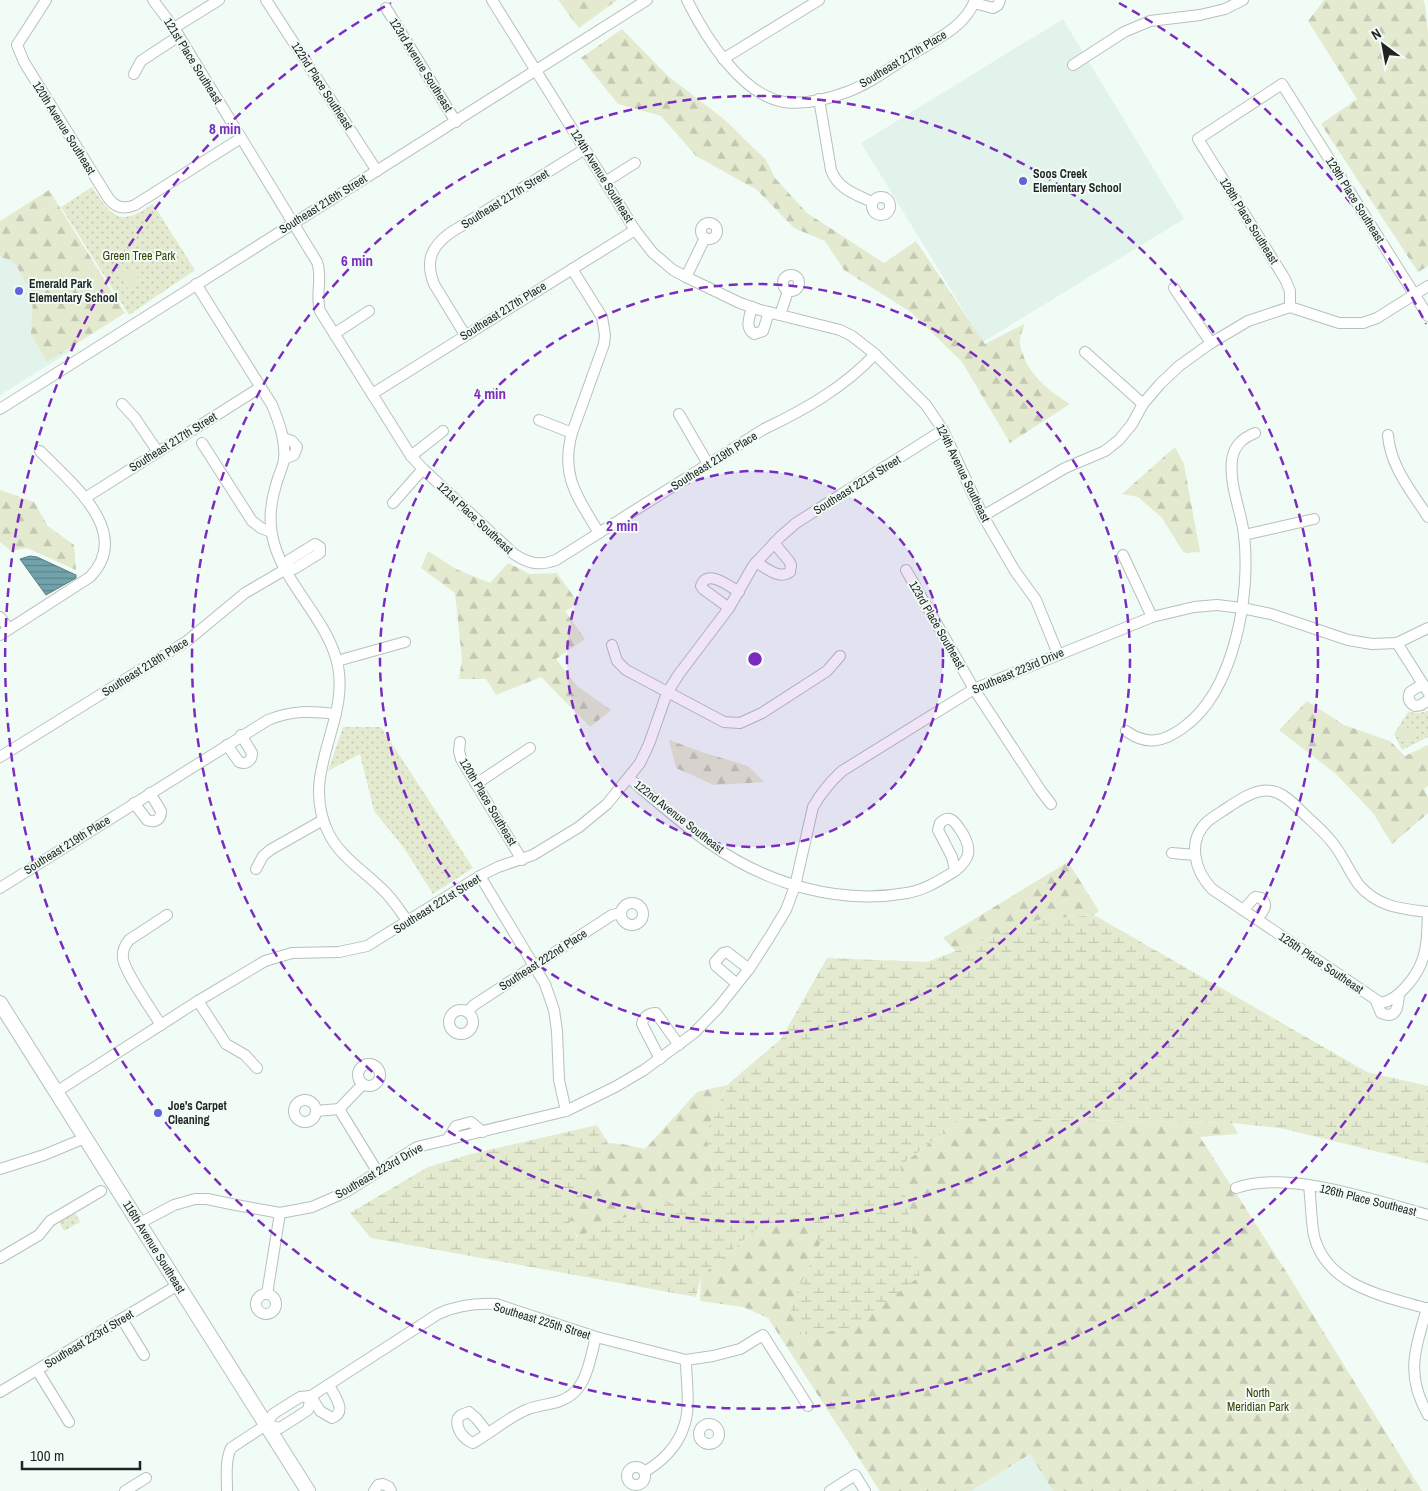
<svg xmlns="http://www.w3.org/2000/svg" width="1428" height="1491" viewBox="0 0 1428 1491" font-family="'Archivo Narrow',sans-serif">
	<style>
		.built { fill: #e1f3ea }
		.grass { fill: url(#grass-dots) }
		.forest { fill: url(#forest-firs) }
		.wetland { fill: url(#wetland-marsh) }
		.pitch { fill: #e4ead0 }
		.water { fill: url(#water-rules); stroke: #587d82 }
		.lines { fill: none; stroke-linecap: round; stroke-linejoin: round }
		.minor-casing { stroke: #b7c1bc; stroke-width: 12 }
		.major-casing { stroke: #b7c1bc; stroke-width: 16 }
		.minor { stroke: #fff; stroke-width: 10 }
		.major { stroke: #fff; stroke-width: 14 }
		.ring { fill: none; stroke: #7b2cbf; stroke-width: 2.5; stroke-dasharray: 9 6 }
		.poi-dot { fill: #6263db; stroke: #f2fcf7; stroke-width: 2 }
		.labels { text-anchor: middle; stroke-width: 4; stroke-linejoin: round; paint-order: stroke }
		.street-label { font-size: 12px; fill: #1f2321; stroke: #f2fcf7 }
		.poi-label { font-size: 12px; font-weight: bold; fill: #1f2321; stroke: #f2fcf7; text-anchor: start }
		.park-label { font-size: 12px; fill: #384100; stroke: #f2fcf7 }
		.centre { fill: #7b2cbf; stroke: #f2fcf7; stroke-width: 2.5 }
		.ring-label { font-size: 15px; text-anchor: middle; font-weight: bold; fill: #7b2cbf; stroke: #f2fcf7; stroke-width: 4; stroke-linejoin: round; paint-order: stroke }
	</style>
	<defs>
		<pattern id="grass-dots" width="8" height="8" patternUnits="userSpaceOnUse" patternTransform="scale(1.25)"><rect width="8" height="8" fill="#e4ead0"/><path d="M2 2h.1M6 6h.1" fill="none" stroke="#c3c8b2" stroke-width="1.8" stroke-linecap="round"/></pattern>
		<pattern id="forest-firs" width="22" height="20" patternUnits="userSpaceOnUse" patternTransform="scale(1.25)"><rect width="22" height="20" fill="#e4ead0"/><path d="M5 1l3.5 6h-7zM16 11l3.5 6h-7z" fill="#c3c8b2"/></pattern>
		<pattern id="wetland-marsh" width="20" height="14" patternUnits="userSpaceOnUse" patternTransform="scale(1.25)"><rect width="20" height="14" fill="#e4ead0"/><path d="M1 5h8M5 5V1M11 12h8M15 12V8" fill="none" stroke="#c3c8b2"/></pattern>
		<pattern id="water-rules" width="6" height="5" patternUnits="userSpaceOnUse" patternTransform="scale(1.25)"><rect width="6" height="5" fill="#71a3ab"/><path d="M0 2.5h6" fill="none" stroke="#5c848b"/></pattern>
	</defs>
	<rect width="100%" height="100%" fill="#f2fcf7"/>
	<g class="built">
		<polygon points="1063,19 1184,219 983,342 861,143"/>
		<polygon points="0,232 74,349 0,395"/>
		<polygon points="1030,1454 1053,1491 971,1491"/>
	</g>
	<g class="grass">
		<path d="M 92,187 C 113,218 119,227 153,204 L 195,270 L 129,315 L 61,207 Z"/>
		<polygon points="1428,711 1428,737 1402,750 1394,734 1408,712 1419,713"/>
		<polygon points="343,727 381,727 473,868 433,894 404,848 374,811 360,754 328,771"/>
		<polygon points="75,1213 80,1222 64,1231 59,1222"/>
	</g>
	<g class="forest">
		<polygon points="558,0 617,0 579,28"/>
		<polygon points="1324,0 1423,0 1425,4 1428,32 1428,266 1418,272 1321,124 1357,99 1308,21"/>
		<path d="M 622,29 L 668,76 L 725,120 L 766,160 L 775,178 L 807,213 L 884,263 L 916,241 L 985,344 L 1024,324 C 1023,330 1019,338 1020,344 C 1026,373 1046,389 1070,404 L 1010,443 L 962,362 L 912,313 L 844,270 L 825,241 L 794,228 L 757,190 L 696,156 L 661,116 L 618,104 L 581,58 Z"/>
		<polygon points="49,190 125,313 47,362 31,334 33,297 15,263 0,256 0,221"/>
		<polygon points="1175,447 1184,464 1200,552 1184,553 1162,518 1138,497 1122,494"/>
		<polygon points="0,490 34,502 48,526 74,545 76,570 27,548 11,551 0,542"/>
		<polygon points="428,551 456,569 490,583 508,563 530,574 557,573 579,604 565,611 585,639 556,659 577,686 611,710 590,727 541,677 496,695 486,679 459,679 462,659 455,593 421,568"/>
		<polygon points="1307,701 1344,725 1390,741 1405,756 1428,745 1428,786 1424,789 1428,798 1428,813 1392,844 1373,813 1336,774 1279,730"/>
		<polygon points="669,740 702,752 748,766 764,782 714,785 676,768"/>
		<polygon points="1068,862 1099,911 1094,915 1038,920 956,951 943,938"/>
		<polygon points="727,1085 706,1133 715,1186 607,1224 578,1237 568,1222 608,1143 622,1144 645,1149 697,1092"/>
		<polygon points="962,1118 1232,1123 1238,1134 1200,1137 1287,1273 1422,1491 1053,1491 1030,1454 971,1491 880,1491 768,1318 743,1307 700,1301 701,1276 760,1226 801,1220 821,1242 790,1307 920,1276 900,1166"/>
	</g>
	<polygon class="wetland" points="1094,915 1367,1072 1428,1086 1428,1164 1280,1128 1232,1123 962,1118 900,1166 920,1276 850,1329 802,1335 790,1307 821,1242 801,1220 760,1226 701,1276 696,1297 371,1238 350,1213 428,1167 471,1154 597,1125 608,1143 569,1222 577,1237 607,1224 715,1186 706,1133 727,1085 781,1039 827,958 927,962 1038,920"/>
	<g class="pitch">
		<polygon points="132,267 141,283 129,290 119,274"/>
		<polygon points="1403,725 1417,734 1409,745 1396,736"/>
	</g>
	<polygon class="water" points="30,556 37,557 76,575 76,578 46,595 20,559"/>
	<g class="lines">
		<defs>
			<g id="minor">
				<path d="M 46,0 L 17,45 L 24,62 L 107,196 C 114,207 123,210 135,205 L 241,138"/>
				<path d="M 153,0 L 174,28 L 317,262 C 323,278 315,294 320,311 L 411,456 L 423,469 L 514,554 C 529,564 540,566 556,560 L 764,429 C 804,410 845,387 875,354"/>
				<polyline points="266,0 377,171"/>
				<polyline points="492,0 635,230 653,253 673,270 686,277 740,303 760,310 840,330 852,336 875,354 926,405 943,430 983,516 1015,571 1036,600 1058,654"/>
				<path d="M 687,0 C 705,36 741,95 784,102 C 804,105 828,99 847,92 C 869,84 890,68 909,56 C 933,41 965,28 975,0"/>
				<polyline points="974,3 993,8 998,5 1000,0"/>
				<polyline points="386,8 456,122"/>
				<polyline points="174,28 219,0"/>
				<polyline points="723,59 819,0"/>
				<polyline points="1073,65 1124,32 1150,21 1200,15 1225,9 1243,0"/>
				<polyline points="134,74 141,61 179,36"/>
				<path d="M 819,99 L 831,170 C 838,189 855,194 872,202"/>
				<polyline points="605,182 635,163"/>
				<circle cx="881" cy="206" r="9"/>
				<circle cx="709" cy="231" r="8"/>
				<path d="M 572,269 L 602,317 L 605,335 L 604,344 L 572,433 C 560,476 578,498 599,533"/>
				<circle cx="791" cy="283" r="8"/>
				<polyline points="686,277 705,238"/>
				<path d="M 196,284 L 272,405 C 279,422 286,441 284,460 C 282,469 278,477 276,485 C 271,501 269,518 272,534 C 279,578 323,614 336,658 C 354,719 298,770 328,832 C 340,857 363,870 382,889 C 393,899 400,911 408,922"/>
				<polyline points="1174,288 1211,343"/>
				<path d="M 752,307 C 750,317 744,327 754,334 L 763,331 L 769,312"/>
				<polyline points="1290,307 1290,291 1285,279 1198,139 1282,84 1428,316"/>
				<polyline points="780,315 788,291"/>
				<polyline points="334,334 369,311"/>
				<path d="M 465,335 L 434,284 C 425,261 431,247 450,233 L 585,149"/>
				<polyline points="1085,352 1143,404"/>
				<polyline points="372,394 635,230"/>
				<polyline points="122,404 135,418 158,452"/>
				<polyline points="0,409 647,0"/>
				<polyline points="679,414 708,464"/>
				<polyline points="539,420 572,433"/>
				<path d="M 1388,435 C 1390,466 1412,492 1428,517"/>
				<polyline points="283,438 292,441 297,447 294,455 284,459"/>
				<polyline points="202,443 252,521 261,528 271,532"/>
				<polyline points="411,456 443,431"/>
				<polyline points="85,498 261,387"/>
				<polyline points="393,503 423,469"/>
				<polyline points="983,516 1065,468 1105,451 1119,440 1132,424 1143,404 1160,384 1179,366 1211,343 1248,321 1290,307 1339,323 1363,323 1377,318 1428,286"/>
				<polyline points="1244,535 1314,519"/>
				<polygon points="315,544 320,547 320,553 294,569 286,569 289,560"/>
				<polyline points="1123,555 1152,617"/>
				<path d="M 756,562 C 766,568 779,580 790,572 L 791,565 L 789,561 L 774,543"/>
				<polyline points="906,570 974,689 1041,791 1051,804"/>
				<path d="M 729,608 L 703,589 L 701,586 C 707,568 729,586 739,592"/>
				<polyline points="0,617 9,629"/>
				<path d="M 0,635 L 90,577 C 134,532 70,482 40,451"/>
				<polyline points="1397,643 1428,692"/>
				<polyline points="612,645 617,661 626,670 724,722 740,723 762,713 827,671 840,656"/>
				<polyline points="337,661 405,642"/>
				<path d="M 1423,684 L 1410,692 C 1407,698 1409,703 1415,706 L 1421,705 L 1428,700"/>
				<path d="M 1126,731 C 1147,746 1164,742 1184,727 C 1235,690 1251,593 1244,535 C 1241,510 1229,485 1232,460 C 1234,445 1243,438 1255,433"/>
				<polyline points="460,742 459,751 461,759 522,860"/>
				<path d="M 227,745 L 239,762 C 246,765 252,761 252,753 L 241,735"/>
				<polyline points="0,757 187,641 245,593 286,569"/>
				<path d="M 629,778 C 656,801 683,825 712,845 C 768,884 839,905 907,893 C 925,890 940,880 955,871 L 952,857 L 938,830 L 940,823 C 951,812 957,825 963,834 C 972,850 970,859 955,871"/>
				<polyline points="476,784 530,748"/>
				<path d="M 134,803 L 147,820 C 155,823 161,820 161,811 L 150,793"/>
				<polyline points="1172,853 1195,855"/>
				<polyline points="256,869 263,856 270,850 323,820"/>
				<polyline points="480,876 545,984 554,1010 557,1031 559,1080 566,1111"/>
				<path d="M 0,888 L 268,720 C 293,710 310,711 336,714"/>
				<circle cx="632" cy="914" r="11"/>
				<path d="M 1243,910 L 1255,897 L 1261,898 C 1270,906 1262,912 1257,919"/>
				<path d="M 1428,912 C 1401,909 1378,907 1359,885 C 1350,873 1344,858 1335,846 C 1325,832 1312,822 1300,810 C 1293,803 1283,793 1272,791 C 1257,788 1241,799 1230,806 C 1223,811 1214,816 1208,821 C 1186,841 1195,871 1212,889 L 1381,1003 C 1399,1000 1418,975 1423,958 C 1428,945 1427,928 1428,915"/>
				<polyline points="737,984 716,966 715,962 723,953 727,952 749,969"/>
				<polyline points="198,1001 226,1044 245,1055 257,1068"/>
				<path d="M 1376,1001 L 1381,1013 C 1397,1020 1398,1006 1399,995"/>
				<circle cx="461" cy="1022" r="12"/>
				<polyline points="467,1012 474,1005 612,915 621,913"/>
				<path d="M 161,1025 C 153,1012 124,971 123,958 C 122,951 125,945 129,940 L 167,915"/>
				<path d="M 660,1059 L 642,1024 C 643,1017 649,1013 656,1013 L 679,1045"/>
				<circle cx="369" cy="1075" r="11"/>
				<polyline points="56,1092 198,1001 265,961 292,953 339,952 367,946 480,876 498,867 533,855 579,827 607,804 640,763 649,744 667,693 679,674 729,608 753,566 780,537 796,523 943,430"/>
				<circle cx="305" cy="1111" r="11"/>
				<polyline points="339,1109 377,1171"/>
				<polyline points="316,1111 339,1109 363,1084"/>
				<polyline points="447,1140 456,1126 471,1122 483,1132"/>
				<polyline points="0,1169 44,1155 85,1138"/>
				<path d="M 1309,1186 C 1311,1202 1311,1220 1314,1236 C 1327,1287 1385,1296 1428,1309"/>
				<path d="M 1236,1188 C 1286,1169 1377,1201 1428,1215"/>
				<path d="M 140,1223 L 174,1205 L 195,1199 L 207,1199 L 236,1205 L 280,1213 L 312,1207 L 346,1192 L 417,1147 L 566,1111 L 615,1087 L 644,1070 L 694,1033 L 718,1008 L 749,969 L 769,938 L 786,910 L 795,886 L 813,807 C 821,793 830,782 842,771 L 974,689 L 1152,617 L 1194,607 L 1217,605 L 1242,608 L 1271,614 L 1348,640 L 1372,644 L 1397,643 L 1428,628"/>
				<polyline points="0,1258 39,1235 50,1221 101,1191"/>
				<circle cx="266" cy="1304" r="10"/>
				<polyline points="267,1294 280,1213"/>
				<path d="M 1427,1308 C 1415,1351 1405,1374 1428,1415"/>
				<polyline points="122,1319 144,1355"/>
				<polyline points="37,1370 69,1422"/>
				<path d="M 329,1385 C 334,1395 348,1412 332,1418 L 320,1411 L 311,1396 L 438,1314 C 457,1305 475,1303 496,1304 L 596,1337 L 686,1360 L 713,1356 L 740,1349 L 763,1335 L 808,1406"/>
				<polyline points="0,1392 178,1285"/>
				<circle cx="709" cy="1434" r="10"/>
				<path d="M 488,1433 L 476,1418 L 469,1412 L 461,1415 L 458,1418 C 455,1428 463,1439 473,1443 C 491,1433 507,1418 526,1410 C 537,1405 549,1405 560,1401 C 587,1392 589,1362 596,1337"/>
				<circle cx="636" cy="1476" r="9"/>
				<path d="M 644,1472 C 662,1462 678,1446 684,1426 C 691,1408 686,1379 686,1360"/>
				<polyline points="125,1491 146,1478"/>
				<path d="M 227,1491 C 227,1477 225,1461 231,1448 L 266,1425 L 273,1414 L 300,1397 L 311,1396 L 308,1410 L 280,1428 L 266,1425"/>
				<polyline points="374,1491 378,1485 383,1484 389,1487 391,1491"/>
				<polyline points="830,1491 855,1475 865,1491"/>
			</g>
			<polyline id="major" points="0,1003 308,1491"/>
		</defs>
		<use href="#minor" class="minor-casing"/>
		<use href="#major" class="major-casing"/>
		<use href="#minor" class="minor"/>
		<use href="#major" class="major"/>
	</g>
	<circle cx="755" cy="659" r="188" fill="#7b2cbf" fill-opacity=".12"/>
	<g class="ring">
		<circle cx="755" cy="659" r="188"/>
		<circle cx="755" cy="659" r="375"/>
		<circle cx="755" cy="659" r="563"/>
		<path d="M1426 994A750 750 0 1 1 391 3M1119 3A750 750 0 0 1 1426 324"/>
	</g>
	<g class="poi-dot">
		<circle cx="1023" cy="181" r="5"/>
		<circle cx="19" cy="291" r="5"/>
		<circle cx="158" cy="1113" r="5"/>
	</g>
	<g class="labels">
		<g class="street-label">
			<text transform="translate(903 59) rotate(-31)" y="4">Southeast 217th Place</text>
			<text transform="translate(193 61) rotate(58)" y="4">121st Place Southeast</text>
			<text transform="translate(421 65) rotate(58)" y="4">123rd Avenue Southeast</text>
			<text transform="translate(322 86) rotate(57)" y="4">122nd Place Southeast</text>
			<text transform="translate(64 128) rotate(58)" y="4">120th Avenue Southeast</text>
			<text transform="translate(602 176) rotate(58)" y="4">124th Avenue Southeast</text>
			<text transform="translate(505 199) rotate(-32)" y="4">Southeast 217th Street</text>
			<text transform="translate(1355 200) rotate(58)" y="4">129th Place Southeast</text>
			<text transform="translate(323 204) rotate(-32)" y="4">Southeast 216th Street</text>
			<text transform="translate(1249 221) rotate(58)" y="4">128th Place Southeast</text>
			<text transform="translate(503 311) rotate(-32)" y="4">Southeast 217th Place</text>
			<text transform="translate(173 442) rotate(-32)" y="4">Southeast 217th Street</text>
			<text transform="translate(714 461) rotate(-32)" y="4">Southeast 219th Place</text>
			<text transform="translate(963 473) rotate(64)" y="4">124th Avenue Southeast</text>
			<text transform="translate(857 485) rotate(-32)" y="4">Southeast 221st Street</text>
			<text transform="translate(475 518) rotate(43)" y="4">121st Place Southeast</text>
			<text transform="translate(937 625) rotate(60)" y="4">123rd Place Southeast</text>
			<text transform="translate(145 667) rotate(-32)" y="4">Southeast 218th Place</text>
			<text transform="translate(1018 671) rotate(-23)" y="4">Southeast 223rd Drive</text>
			<text transform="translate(488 802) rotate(59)" y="4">120th Place Southeast</text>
			<text transform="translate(679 817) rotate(38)" y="4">122nd Avenue Southeast</text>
			<text transform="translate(67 845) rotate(-32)" y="4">Southeast 219th Place</text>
			<text transform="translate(437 904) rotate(-32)" y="4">Southeast 221st Street</text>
			<text transform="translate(543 960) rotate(-33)" y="4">Southeast 222nd Place</text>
			<text transform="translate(1321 963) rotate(34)" y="4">125th Place Southeast</text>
			<text transform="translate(379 1171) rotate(-30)" y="4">Southeast 223rd Drive</text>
			<text transform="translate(1368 1200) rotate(14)" y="4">126th Place Southeast</text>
			<text transform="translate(154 1247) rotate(58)" y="4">116th Avenue Southeast</text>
			<text transform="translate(542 1321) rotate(17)" y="4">Southeast 225th Street</text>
			<text transform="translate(89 1339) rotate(-31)" y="4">Southeast 223rd Street</text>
		</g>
		<g class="poi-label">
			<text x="1033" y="178">Soos Creek<tspan x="1033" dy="14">Elementary School</tspan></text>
			<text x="29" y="288">Emerald Park<tspan x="29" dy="14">Elementary School</tspan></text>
			<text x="168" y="1110">Joe's Carpet<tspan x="168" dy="14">Cleaning</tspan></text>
		</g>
		<g class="park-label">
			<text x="139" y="260">Green Tree Park</text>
			<text x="1258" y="1397">North<tspan x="1258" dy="14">Meridian Park</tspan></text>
		</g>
	</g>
	<circle cx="755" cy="659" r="8" class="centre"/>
	<g class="ring-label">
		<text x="225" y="134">8 min</text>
		<text x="357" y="266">6 min</text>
		<text x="490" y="399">4 min</text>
		<text x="622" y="531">2 min</text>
	</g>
	<g transform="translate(1383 45) rotate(328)" stroke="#f2fcf7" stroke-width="4" paint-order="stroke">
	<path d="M0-4L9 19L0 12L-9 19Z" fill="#1f2321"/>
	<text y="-8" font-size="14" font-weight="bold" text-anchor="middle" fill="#1f2321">N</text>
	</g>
	<path d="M22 1461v8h118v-8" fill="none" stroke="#1f2321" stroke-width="2.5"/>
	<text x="30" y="1461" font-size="15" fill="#1f2321" stroke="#f2fcf7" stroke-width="4" paint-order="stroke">100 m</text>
</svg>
